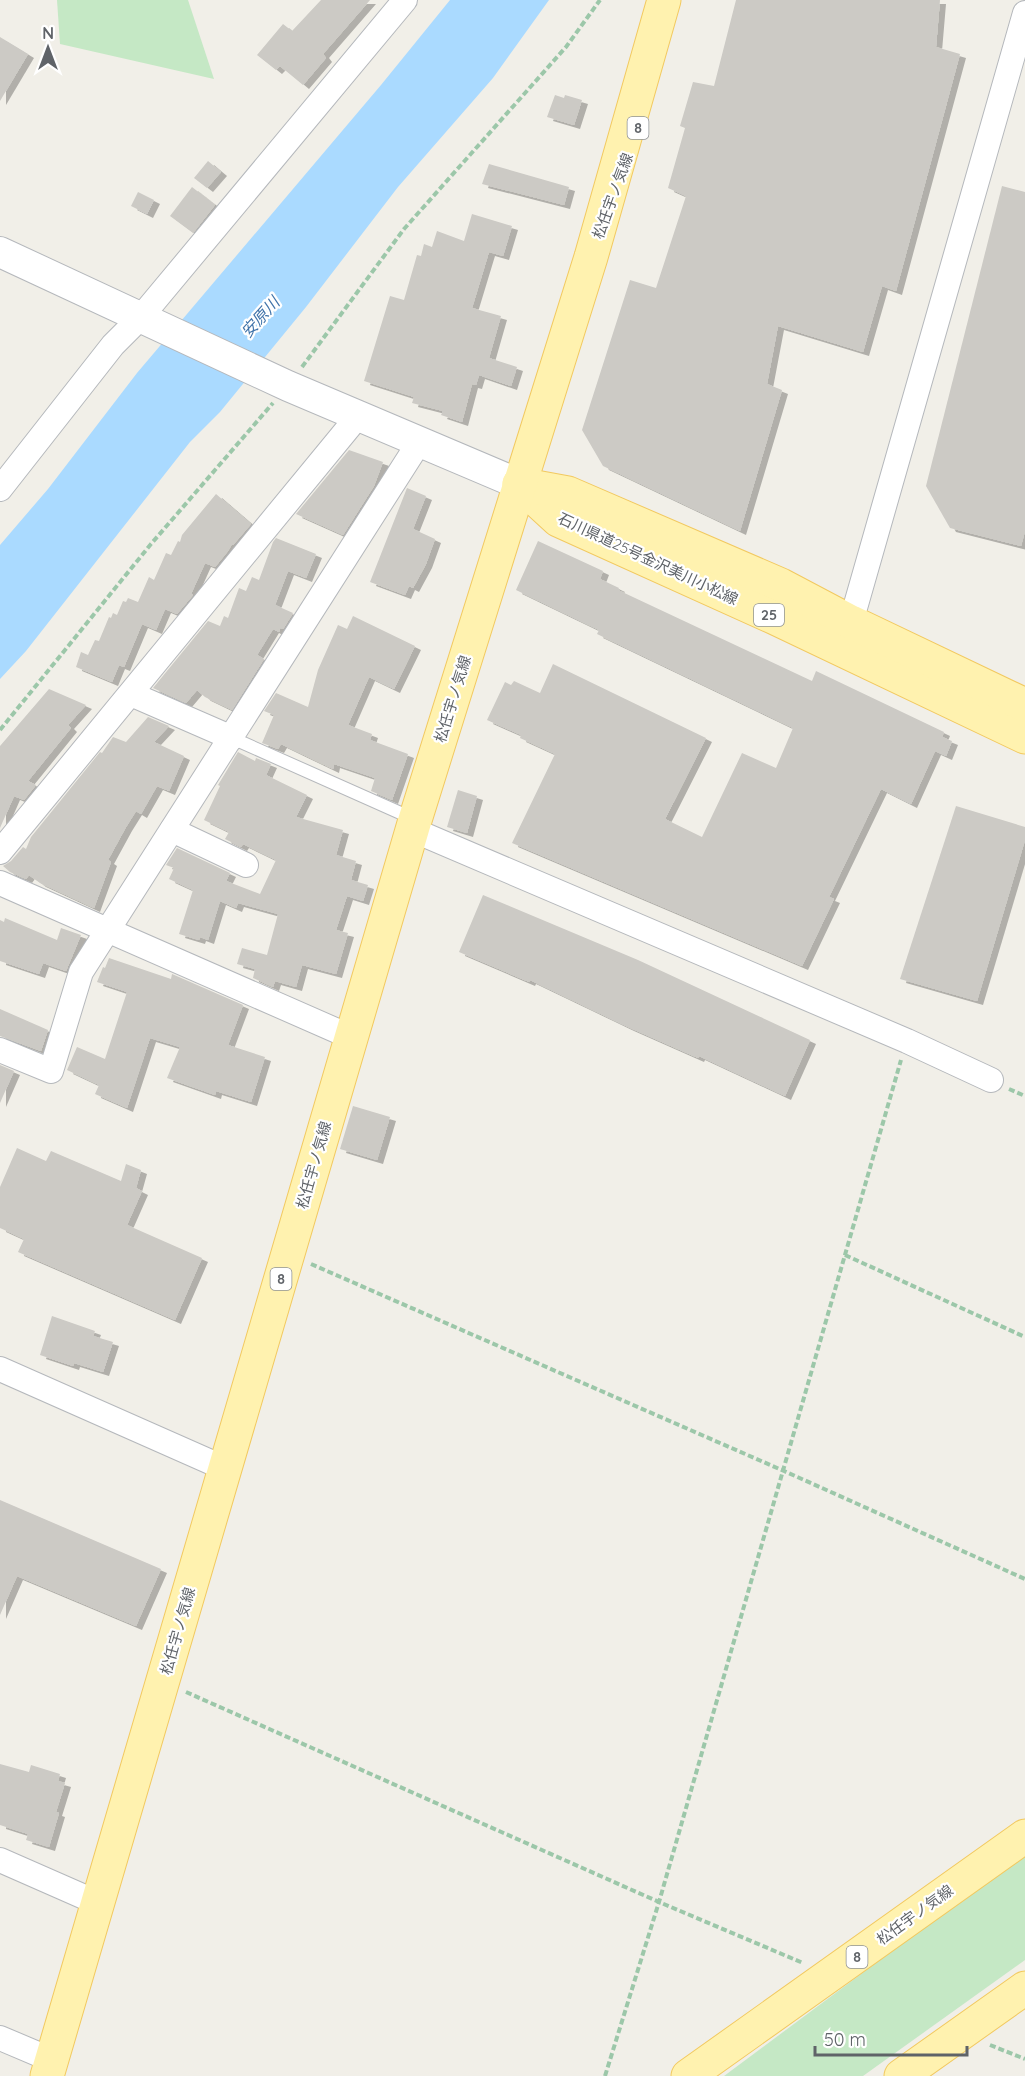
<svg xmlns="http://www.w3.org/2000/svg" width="1025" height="2076" viewBox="0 0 1025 2076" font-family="Quicksand,'Noto Sans JP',sans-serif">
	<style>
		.green { fill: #c5e8c5 }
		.water { fill: #aadaff }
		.building { fill: #cccac5; filter: url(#shadow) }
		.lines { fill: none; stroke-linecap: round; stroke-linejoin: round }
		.service-casing { stroke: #b5b8bc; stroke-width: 14 }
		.minor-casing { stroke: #b5b8bc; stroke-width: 26 }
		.tertiary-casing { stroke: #b5b8bc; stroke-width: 32 }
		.primary-casing { stroke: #f2c960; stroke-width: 35 }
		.path { stroke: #9cc7a9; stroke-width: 4; stroke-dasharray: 6 3; stroke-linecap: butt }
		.service { stroke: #fff; stroke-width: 12 }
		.minor { stroke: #fff; stroke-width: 24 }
		.tertiary { stroke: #fff; stroke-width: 30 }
		.primary { stroke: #fff2af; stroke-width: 33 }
		.labels { text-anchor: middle; stroke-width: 4.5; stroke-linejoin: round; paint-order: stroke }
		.shield { fill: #fff; stroke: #8f9295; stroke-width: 1.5 }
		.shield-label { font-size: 14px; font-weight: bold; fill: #5f6368 }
		.street-label { font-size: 15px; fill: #5f6368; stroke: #fff }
		.water-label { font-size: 16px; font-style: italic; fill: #4174aa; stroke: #fff }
	</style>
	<defs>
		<filter id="shadow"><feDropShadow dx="6" dy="4" stdDeviation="0" flood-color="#0004"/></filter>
	</defs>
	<rect width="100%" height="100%" fill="#f1efe8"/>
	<g class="green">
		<polygon points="57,0 188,0 214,79 60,44"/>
		<polygon points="1025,1852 1025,1960 863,2076 724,2076"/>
	</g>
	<polygon class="water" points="450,0 549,0 493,78 398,187 306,307 220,412 190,442 26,651 0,679 0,545 48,489 137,373 381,85"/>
	<g class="building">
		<polygon points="321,0 370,0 323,54 326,58 303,85 280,66 276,70 257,55 283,24 292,31"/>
		<polygon points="736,0 940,0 936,47 960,54 896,291 882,286 863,352 778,326 767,384 782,390 740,531 603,466 582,430 630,280 656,288 686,196 668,188 685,128 680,126 693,82 714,86"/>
		<polygon points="0,37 28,54 0,101"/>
		<polygon points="555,95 564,98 565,95 582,100 574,125 547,117"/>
		<polygon points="208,161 221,172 207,188 194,178"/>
		<polygon points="489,164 569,187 564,205 482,184"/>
		<polygon points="1002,186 1025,192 1025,531 1021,546 950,528 926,486"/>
		<polygon points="192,187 215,205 193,233 170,216"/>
		<polygon points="138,192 154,200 147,214 131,206"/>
		<polygon points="472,214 512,226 503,256 489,252 472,308 501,316 489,358 517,367 511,386 479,375 476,385 472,384 462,422 441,415 443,411 412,403 414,397 364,381 390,296 404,300 417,255 421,256 424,244 432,247 437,231 464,241"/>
		<polygon points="349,450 383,462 374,486 343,535 296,514"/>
		<polygon points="407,488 426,496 413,529 435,539 426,564 413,588 409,586 405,595 370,582"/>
		<polygon points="216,494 251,524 233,545 232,544 228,551 215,567 205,563 191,594 193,595 177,614 165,609 156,630 142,624 124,667 119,665 112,682 76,667 81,652 88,655 95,640 99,641 109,617 111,618 113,613 117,615 123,601 126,602 128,598 138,602 149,577 154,580 166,553 171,555 178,541 180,542 182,535"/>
		<polygon points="276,538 316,554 306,578 288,571 275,605 293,613 283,629 280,628 279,632 273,629 257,655 264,659 232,710 205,697 197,690 186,703 153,688 208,621 220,626 224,616 228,618 239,588 246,591 252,577 259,580 273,542"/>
		<polygon points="538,541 603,571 600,579 619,588 618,590 812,681 816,671 944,732 942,737 952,741 946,756 935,751 911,804 881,789 829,897 834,899 802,966 512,843 555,754 520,738 521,735 487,720 505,682 511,685 514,681 540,693 553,664 706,738 665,819 702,837 742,753 776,768 793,728 597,634 599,630 516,590"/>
		<polygon points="353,616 415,646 394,689 369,677 348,725 372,734 370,740 408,754 392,800 371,791 375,778 334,764 333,769 281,744 278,749 262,743 274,715 264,711 276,693 308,707 318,670 338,625 347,629"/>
		<polygon points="49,689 86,705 68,725 71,728 28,781 36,785 24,800 14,796 0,828 0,746"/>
		<polygon points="148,717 169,726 154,742 184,756 169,791 157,786 141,814 136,811 126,827 108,860 111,862 94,908 40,883 29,875 26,879 10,872 3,866 11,861 23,847 26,849 31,837 100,752 102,753 113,737 126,742"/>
		<polygon points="238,752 255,761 256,758 271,764 266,775 307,795 296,817 343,830 336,855 356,861 351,880 368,885 363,901 347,896 336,930 348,933 336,974 302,965 296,987 275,981 273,987 253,978 255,969 237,964 242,948 267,955 278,914 238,903 236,908 220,901 208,940 200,937 199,940 179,934 193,890 169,879 174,868 166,865 177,848 230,873 226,881 260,894 276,860 243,844 241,847 225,839 229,832 204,820 220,786 218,785"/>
		<polygon points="458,790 477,796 467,833 447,827"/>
		<polygon points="956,806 1025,827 1025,840 977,1001 900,979"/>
		<polygon points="483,895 638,960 810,1040 785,1096 699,1056 698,1058 628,1027 530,980 529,982 459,952"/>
		<polygon points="5,918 57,940 61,928 81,935 66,971 43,963 39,974 0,961 0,920 4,922"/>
		<polygon points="109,958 171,979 172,974 243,1005 228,1045 265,1057 251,1102 216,1091 215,1095 167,1078 180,1047 150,1038 127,1108 95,1094 99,1085 67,1070 77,1047 105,1059 127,992 97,982 103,967 105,968"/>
		<polygon points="0,1009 48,1030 41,1051 0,1036"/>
		<polygon points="0,1065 14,1071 0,1103"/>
		<polygon points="353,1106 390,1117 377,1160 340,1149"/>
		<polygon points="17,1148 46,1161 51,1151 121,1181 126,1164 141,1170 136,1188 142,1191 127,1225 202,1258 175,1320 18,1252 24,1239 0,1228 0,1187"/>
		<polygon points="52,1316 95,1331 93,1336 113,1342 103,1372 74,1363 73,1366 40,1355"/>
		<polygon points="0,1500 161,1569 136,1626 17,1576 0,1615"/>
		<polygon points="0,1764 29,1772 31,1765 60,1774 58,1781 65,1783 56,1812 59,1813 49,1847 26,1840 28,1834 0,1825"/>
	</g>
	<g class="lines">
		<defs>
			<polyline id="service" points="232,738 414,819"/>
			<g id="minor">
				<polyline points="0,489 113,345 141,317 405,0"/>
				<polyline points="851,622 1025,13"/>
				<polyline points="131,694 232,738"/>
				<polyline points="172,830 246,865"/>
				<polyline points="413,830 907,1041 991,1080"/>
				<polyline points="0,852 359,415"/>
				<polyline points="0,883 351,1037"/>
				<polyline points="0,1050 51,1071 81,972 420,441"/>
				<polyline points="0,1369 224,1468"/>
				<polyline points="0,1860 98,1903"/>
				<polyline points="0,2038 52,2060"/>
			</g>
			<polyline id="tertiary" points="0,252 288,386 519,484"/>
			<g id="primary">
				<polyline points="519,484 558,520 775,618 1025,737"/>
				<polyline points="519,484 568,493 781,585 851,622 1025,705"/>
				<polyline points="47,2076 415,820 591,257 664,0"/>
				<polyline points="688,2076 1025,1836"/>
				<polyline points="901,2076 1025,1988"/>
			</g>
		</defs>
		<use href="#service" class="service-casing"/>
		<use href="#minor" class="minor-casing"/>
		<use href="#tertiary" class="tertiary-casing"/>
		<use href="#primary" class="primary-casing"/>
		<g class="path">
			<polyline points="302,367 404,229 566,47 600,0"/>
			<polyline points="0,730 151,544 273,403"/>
			<polyline points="1009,1089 1025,1096"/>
			<polyline points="845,1255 1025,1337"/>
			<polyline points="311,1264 784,1471 1025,1579"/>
			<polyline points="186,1692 659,1902 803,1963"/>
			<polyline points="990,2045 1025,2059"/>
			<polyline points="605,2076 659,1902 901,1060"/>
		</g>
		<use href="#service" class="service"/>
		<use href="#minor" class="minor"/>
		<use href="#tertiary" class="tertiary"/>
		<use href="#primary" class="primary"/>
	</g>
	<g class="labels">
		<g class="shield">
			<rect x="627.5" y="117" width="21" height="22" rx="4.5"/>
			<rect x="754" y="604" width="30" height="22" rx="4.5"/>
			<rect x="270.5" y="1268" width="21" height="22" rx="4.5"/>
			<rect x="846.5" y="1946" width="21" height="22" rx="4.5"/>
		</g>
		<g class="shield-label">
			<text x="638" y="133">8</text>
			<text x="769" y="620">25</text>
			<text x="281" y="1284">8</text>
			<text x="857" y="1962">8</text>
		</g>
		<g class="street-label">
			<text transform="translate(613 196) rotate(-70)" y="5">松任宇ノ気線</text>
			<text transform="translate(648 559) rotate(25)" y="5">石川県道25号金沢美川小松線</text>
			<text transform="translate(453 699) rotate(-73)" y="5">松任宇ノ気線</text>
			<text transform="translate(314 1165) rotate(-74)" y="5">松任宇ノ気線</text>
			<text transform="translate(178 1631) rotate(-74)" y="5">松任宇ノ気線</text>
			<text transform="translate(915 1915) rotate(-36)" y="5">松任宇ノ気線</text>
		</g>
		<g class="water-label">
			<text transform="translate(260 317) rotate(-48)" y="6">安原川</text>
		</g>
	</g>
	<g transform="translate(48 48)" stroke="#ffffff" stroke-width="4.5" paint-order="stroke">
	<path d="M0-4.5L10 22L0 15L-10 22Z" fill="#5f6368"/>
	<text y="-9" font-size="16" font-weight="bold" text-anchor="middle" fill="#5f6368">N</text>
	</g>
	<path d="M815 2046v9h152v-9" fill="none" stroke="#5f6368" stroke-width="3"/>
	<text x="824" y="2046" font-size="18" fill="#5f6368" stroke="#ffffff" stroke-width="4.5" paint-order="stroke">50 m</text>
</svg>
